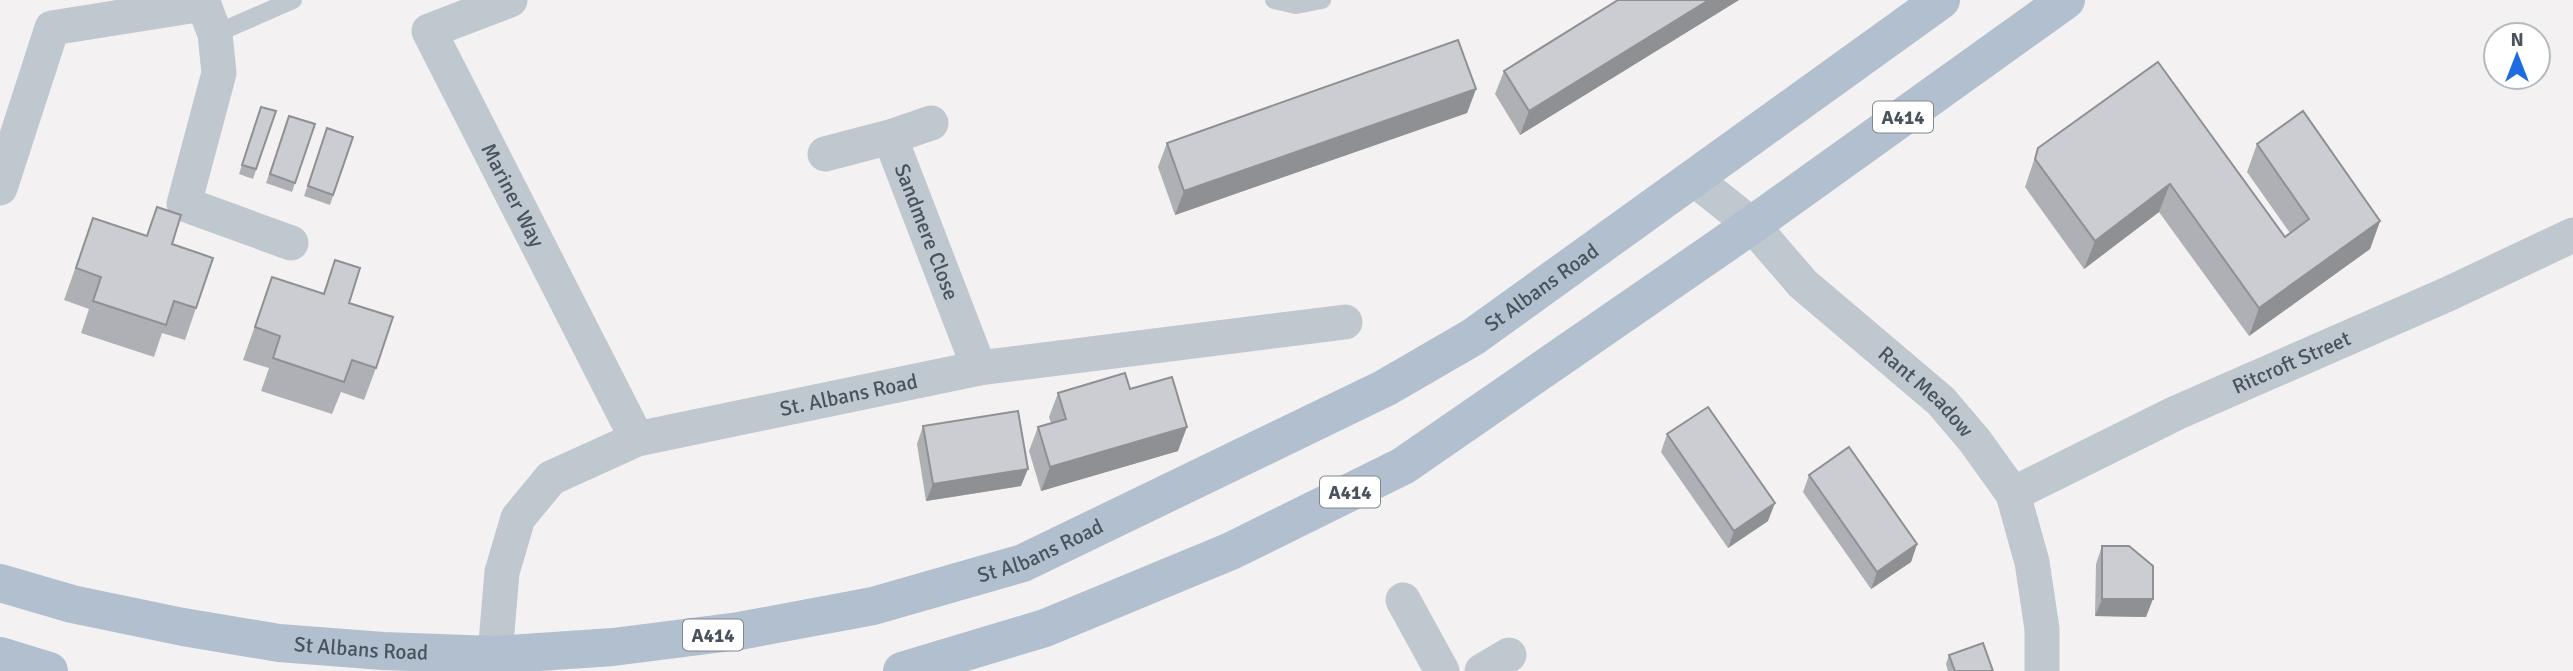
<svg xmlns="http://www.w3.org/2000/svg" width="2573" height="671" viewBox="0 0 2573 671" font-family="Signika,sans-serif">
	<style>
		.lines { fill: none; stroke-linecap: round; stroke-linejoin: round }
		.service { stroke: #bfc7cf; stroke-width: 18 }
		.minor { stroke: #bfc7cf; stroke-width: 35 }
		.primary { stroke: #b1bfce; stroke-width: 38 }
		.wall { fill: #afb0b5 }
		.shaded-wall { fill: #8e9094 }
		.building { fill: #cbcdd3; stroke: #8e9094; stroke-width: 2 }
		.labels { text-anchor: middle; stroke-width: 6; stroke-linejoin: round; paint-order: stroke }
		.shield { fill: #fff; stroke: #80878e; stroke-width: 2 }
		.shield-label { font-size: 19px; font-weight: bold; fill: #49535e }
		.street-label { font-size: 21px; fill: #49535e; stroke: #fff }
	</style>
	<rect width="100%" height="100%" fill="#f3f1f1"/>
	<g class="lines">
		<g class="service">
			<polyline points="1274,0 1296,5 1322,0"/>
			<polyline points="215,34 293,0"/>
		</g>
		<g class="minor">
			<polyline points="202,0 215,34 219,73 184,204 291,243"/>
			<path id="s1" d="M 510,0 L 429,31 L 637,439"/>
			<path id="s2" d="M 931,123 L 890,137 L 979,368"/>
			<polyline points="825,154 890,137"/>
			<path id="s3" d="M 1693,178 L 1752,225 L 1803,284 L 1941,401 L 1975,441 L 2013,494 L 2032,562 L 2042,629 L 2042,671"/>
			<polyline points="0,188 52,28 203,4"/>
			<path id="s4" d="M 2013,494 L 2176,413 L 2448,294 L 2573,235"/>
			<polyline points="1403,600 1442,671"/>
			<path id="s5" d="M 495,655 L 502,572 L 518,518 L 551,478 L 637,439 L 979,368 L 1345,322"/>
			<polyline points="1482,671 1509,655"/>
		</g>
		<g class="primary">
			<path id="s6" d="M 0,583 L 72,604 L 183,627 L 279,643 L 383,651 L 495,655 L 613,647 L 739,631 L 873,606 L 1023,563 L 1385,388 L 1473,337 L 1941,0"/>
			<polyline points="0,656 49,671"/>
			<polyline points="902,671 1045,628 1231,551 1403,466 1752,225 2066,0"/>
		</g>
	</g>
	<g class="wall">
		<polygon points="1618,0 1739,0 1520,135 1495,94 1504,71"/>
		<polygon points="2158,62 2285,237 2290,233 2247,172 2257,144 2380,221 2370,249 2249,336 2159,212 2084,269 2025,187 2038,148"/>
		<polygon points="1476,89 1467,113 1175,215 1158,167 1167,143"/>
		<polygon points="261,107 276,111 253,179 239,174"/>
		<polygon points="289,116 315,124 292,192 266,183"/>
		<polygon points="327,128 353,137 330,205 304,196"/>
		<polygon points="157,207 196,308 185,340 162,333 154,357 81,333 89,309 64,300 93,218 147,236"/>
		<polygon points="335,260 349,303 376,368 364,400 341,392 332,414 261,391 269,368 243,360 272,277 323,294"/>
		<polygon points="1130,389 1178,451 1041,491 1029,451 1038,427 1051,423 1049,417 1058,393"/>
		<polygon points="923,426 1021,486 926,501 917,444"/>
		<polygon points="1667,434 1768,521 1728,548 1661,452"/>
		<polygon points="1809,475 1917,544 1911,562 1871,589 1803,492"/>
		<polygon points="2102,546 2146,617 2095,616 2096,564"/>
		<polygon points="1949,655 1993,671 1948,671 1946,664"/>
	</g>
	<g class="shaded-wall">
		<polygon points="1709,0 1739,0 1520,135 1529,111"/>
		<polygon points="1476,89 1467,113 1175,215 1184,191"/>
		<polygon points="2170,184 2159,212 2084,269 2095,241"/>
		<polygon points="2380,221 2370,249 2249,336 2259,308"/>
		<polygon points="1187,427 1178,451 1041,491 1050,467"/>
		<polygon points="1028,469 1021,486 926,501 933,484"/>
		<polygon points="1775,503 1768,521 1728,548 1734,531"/>
		<polygon points="1917,544 1911,562 1871,589 1877,572"/>
		<polygon points="2102,599 2153,599 2146,617 2095,616"/>
	</g>
	<g class="building">
		<polygon points="1618,0 1709,0 1529,111 1504,71"/>
		<polygon points="1458,40 1476,89 1184,191 1167,143"/>
		<polygon points="2158,62 2285,237 2309,219 2257,144 2303,111 2380,221 2259,308 2170,184 2095,241 2035,159 2038,148"/>
		<polygon points="261,107 276,111 256,169 242,165"/>
		<polygon points="289,116 315,124 295,183 270,174"/>
		<polygon points="327,128 353,137 333,195 308,186"/>
		<polygon points="157,207 181,215 172,244 213,258 196,308 174,301 166,325 93,301 101,277 76,268 93,218 147,236"/>
		<polygon points="335,260 360,268 349,303 393,317 376,368 352,360 344,382 273,358 280,336 255,327 272,277 324,294"/>
		<polygon points="1125,373 1130,389 1172,377 1187,427 1050,467 1038,427 1066,419 1058,393"/>
		<polygon points="1708,407 1775,503 1734,531 1667,434"/>
		<polygon points="1018,411 1028,469 933,484 923,426"/>
		<polygon points="1849,447 1917,544 1877,572 1809,475"/>
		<polygon points="2102,546 2129,546 2153,566 2153,599 2102,599"/>
		<polygon points="1983,643 1993,671 1955,671 1949,655"/>
	</g>
	<g class="labels">
		<g class="shield">
			<rect x="1873" y="101.5" width="60" height="31" rx="5"/>
			<rect x="1320" y="476.5" width="60" height="31" rx="5"/>
			<rect x="683" y="619.5" width="60" height="31" rx="5"/>
		</g>
		<g class="shield-label">
			<text x="1903" y="124">A414</text>
			<text x="1350" y="499">A414</text>
			<text x="713" y="642">A414</text>
		</g>
		<g class="street-label">
			<text dy="7" stroke="none"><textPath href="#s1" startOffset="271">Mariner Way</textPath></text>
			<text dy="7" stroke="none"><textPath href="#s2" startOffset="145">Sandmere Close</textPath></text>
			<text dy="7" stroke="none"><textPath href="#s6" startOffset="1628">St Albans Road</textPath></text>
			<text dy="7" stroke="none"><textPath href="#s4" startOffset="308">Ritcroft Street</textPath></text>
			<text dy="7" stroke="none"><textPath href="#s3" startOffset="317">Rant Meadow</textPath></text>
			<text dy="7" stroke="none"><textPath href="#s5" startOffset="502">St. Albans Road</textPath></text>
			<text dy="7" stroke="none"><textPath href="#s6" startOffset="1060">St Albans Road</textPath></text>
			<text dy="7" stroke="none"><textPath href="#s6" startOffset="368">St Albans Road</textPath></text>
		</g>
	</g>
	<g transform="translate(2517 56)"><circle r="33" fill="#ffffff" stroke="#b6babf" stroke-width="2"/>
	<path d="M0-5L12 26L0 18L-12 26Z" fill="#1e6ce0"/>
	<text y="-10" font-size="19" font-weight="bold" text-anchor="middle" fill="#49535e">N</text>
	</g>
</svg>
